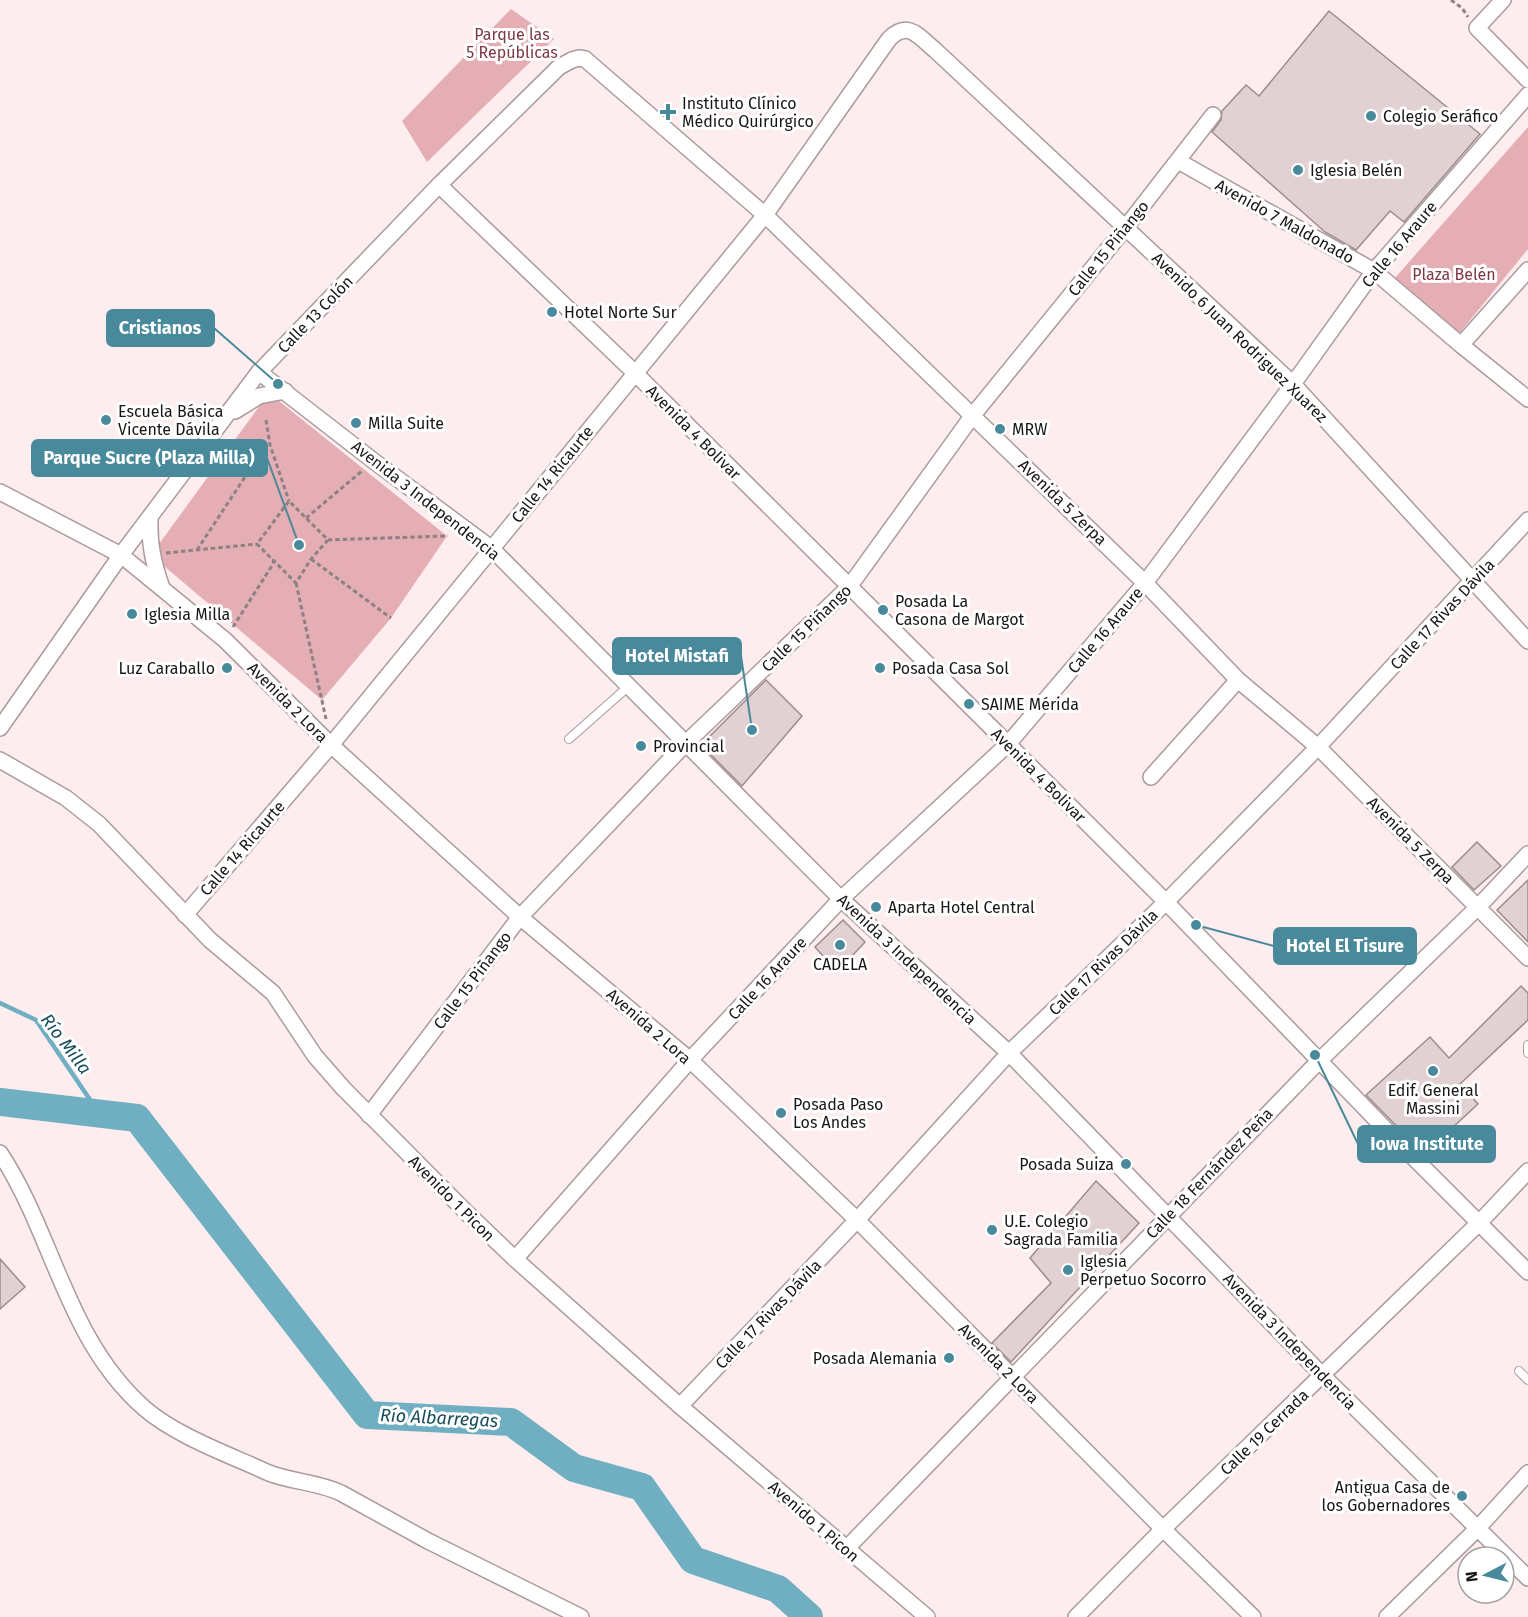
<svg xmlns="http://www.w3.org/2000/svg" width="1528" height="1617" viewBox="0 0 1528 1617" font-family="'Fira Sans',sans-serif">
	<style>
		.green { fill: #e5adb4 }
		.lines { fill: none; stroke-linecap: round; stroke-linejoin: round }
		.stream { stroke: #70afc1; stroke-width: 4.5 }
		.river { stroke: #70afc1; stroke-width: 28 }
		.building { fill: #e1d1d2; stroke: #9c8c8e; stroke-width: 1.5 }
		.lane-casing { stroke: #ab9b9d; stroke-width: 10 }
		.street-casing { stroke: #ab9b9d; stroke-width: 18 }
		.path { stroke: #8d8283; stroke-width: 3; stroke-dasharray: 4.5 3; stroke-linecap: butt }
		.lane { stroke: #fff; stroke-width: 8 }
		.street { stroke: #fff; stroke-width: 15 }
		.poi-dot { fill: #48899b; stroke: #fff; stroke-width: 2 }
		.labels { text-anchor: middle; stroke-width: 6; stroke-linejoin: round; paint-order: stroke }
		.park-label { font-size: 16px; fill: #7e3744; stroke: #fff }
		.poi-label { font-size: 16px; fill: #1a1515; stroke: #fff; text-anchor: start }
		.street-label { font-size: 16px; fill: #1a1515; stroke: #fff }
		.water-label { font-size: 18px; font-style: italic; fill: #174d5a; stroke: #fff }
		.leader { fill: none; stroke: #48899b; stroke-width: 2 }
		.callout-dot { fill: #48899b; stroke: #fff; stroke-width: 2 }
		.callout { fill: #48899b; stroke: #48899b; stroke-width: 2 }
		.callout-label { font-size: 18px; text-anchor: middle; font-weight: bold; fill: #fff }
	</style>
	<rect width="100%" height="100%" fill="#fdedee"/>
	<g class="green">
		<polygon points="511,9 554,39 427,162 402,121"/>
		<polygon points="1528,127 1528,249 1458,335 1394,279"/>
		<polygon points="269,393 447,536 391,618 322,700 151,555"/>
	</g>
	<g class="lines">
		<polyline class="stream" points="0,1003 36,1020 99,1113"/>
		<polyline class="river" points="0,1102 137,1118 367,1415 511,1422 574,1468 642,1487 693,1560 778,1589 809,1617"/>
	</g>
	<g class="building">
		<polygon points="1329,11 1480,134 1404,222 1390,211 1356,250 1325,232 1212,132 1221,120 1222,111 1246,85 1259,96"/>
		<polygon points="766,680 802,716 742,786 701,745"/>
		<polygon points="1477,842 1501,866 1474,890 1452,867"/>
		<polygon points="1528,880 1528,942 1497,910"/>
		<polygon points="843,920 865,942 837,972 815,947"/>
		<polygon points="1521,986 1528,993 1528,1020 1460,1084 1478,1104 1424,1154 1366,1095 1430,1037 1449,1058"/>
		<polygon points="1096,1181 1139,1223 1011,1362 992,1343 1051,1283 1030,1258"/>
		<polygon points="0,1259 25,1287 0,1309"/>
	</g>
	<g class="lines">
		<defs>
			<g id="lane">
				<polyline points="569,739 629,686"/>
				<polyline points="1528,1045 1528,1053"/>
				<polyline points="1519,1371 1528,1380"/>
			</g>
			<g id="street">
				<polyline points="1503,0 1477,28 1528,80"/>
				<polyline points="1178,161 1374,271 1461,345 1528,399"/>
				<polyline points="439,185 634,372 1008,744 1166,902 1391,1135 1528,1272"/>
				<polyline points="1461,345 1528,270"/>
				<polyline points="259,372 375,462 491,548 841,899 1009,1053 1323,1376 1528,1578"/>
				<polyline points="235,411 259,396 285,391"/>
				<polyline points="0,492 121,555 225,640 331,745 520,917 690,1060 857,1220 1163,1529 1253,1617"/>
				<path d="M 150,517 C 149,543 153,563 162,588"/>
				<polyline points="0,728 121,555 259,372 439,185 559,67 572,60 579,58 585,59 765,215 1145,583 1238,680 1318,747 1528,958"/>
				<polyline points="0,760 66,798 99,824 210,940 273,993 315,1056 343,1088 467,1213 515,1259 680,1406 927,1617"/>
				<polyline points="1151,777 1238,680"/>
				<path d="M 185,915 L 331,745 L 765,215 L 889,39 C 908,20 918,36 935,50 L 1293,384 L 1528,641"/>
				<polyline points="369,1115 520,917 686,743 849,587 973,415 1126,227 1213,115"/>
				<path d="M 0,1153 C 54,1235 66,1339 144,1408 C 176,1436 230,1455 269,1473 C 292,1482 318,1482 341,1493 L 428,1541 L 581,1617"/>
				<polyline points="515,1259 690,1060 841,899 1008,744 1145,583 1293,384 1374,271 1528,95"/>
				<polyline points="680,1406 857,1220 1009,1053 1166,902 1318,747 1528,520"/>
				<polyline points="846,1549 1319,1061 1478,907 1528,854"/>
				<polyline points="1076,1617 1163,1529 1480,1222 1528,1171"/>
				<polyline points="1387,1617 1477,1529 1528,1473"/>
			</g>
		</defs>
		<use href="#lane" class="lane-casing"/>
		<use href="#street" class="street-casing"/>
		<g class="path">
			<polyline points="1451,0 1462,8 1468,17"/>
			<polyline points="266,420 270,445 289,501"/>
			<polyline points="306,518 362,471"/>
			<polyline points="328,540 311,559 296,583 257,544 289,501 328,540 448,536"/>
			<polyline points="197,550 264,448 270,445"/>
			<polyline points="166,553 257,544"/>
			<polyline points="311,559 391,618"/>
			<polyline points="296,583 326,719"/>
			<polyline points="233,627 273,564 274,559"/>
		</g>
		<use href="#lane" class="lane"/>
		<use href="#street" class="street"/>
	</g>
	<g class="poi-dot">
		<path d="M665 103h6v6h6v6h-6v6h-6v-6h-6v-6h6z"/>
		<circle cx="1371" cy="116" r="6"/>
		<circle cx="1298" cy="170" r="6"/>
		<circle cx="552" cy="312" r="6"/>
		<circle cx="106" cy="420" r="6"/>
		<circle cx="356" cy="423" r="6"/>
		<circle cx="1000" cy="429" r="6"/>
		<circle cx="883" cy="610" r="6"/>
		<circle cx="132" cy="614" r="6"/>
		<circle cx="227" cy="668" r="6"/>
		<circle cx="880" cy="668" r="6"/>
		<circle cx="969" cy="704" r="6"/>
		<circle cx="641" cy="746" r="6"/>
		<circle cx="876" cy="907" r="6"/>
		<circle cx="840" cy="945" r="6"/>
		<circle cx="1433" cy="1071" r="6"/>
		<circle cx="781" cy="1113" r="6"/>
		<circle cx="1126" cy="1164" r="6"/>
		<circle cx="992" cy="1230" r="6"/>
		<circle cx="1068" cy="1270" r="6"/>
		<circle cx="949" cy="1358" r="6"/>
		<circle cx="1462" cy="1496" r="6"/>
	</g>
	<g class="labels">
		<g class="park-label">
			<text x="512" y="40">Parque las<tspan x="512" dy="18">5 Repúblicas</tspan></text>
			<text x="1454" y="280">Plaza Belén</text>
		</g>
		<g class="poi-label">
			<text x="682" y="109">Instituto Clínico<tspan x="682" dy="18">Médico Quirúrgico</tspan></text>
			<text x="1383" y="122">Colegio Seráfico</text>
			<text x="1310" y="176">Iglesia Belén</text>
			<text x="564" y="318">Hotel Norte Sur</text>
			<text x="118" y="417">Escuela Básica<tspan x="118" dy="18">Vicente Dávila</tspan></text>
			<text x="368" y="429">Milla Suite</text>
			<text x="1012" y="435">MRW</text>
			<text x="895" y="607">Posada La<tspan x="895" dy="18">Casona de Margot</tspan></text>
			<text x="144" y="620">Iglesia Milla</text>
			<text x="215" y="674" text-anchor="end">Luz Caraballo</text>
			<text x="892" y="674">Posada Casa Sol</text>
			<text x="981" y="710">SAIME Mérida</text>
			<text x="653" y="752">Provincial</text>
			<text x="888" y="913">Aparta Hotel Central</text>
			<text x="840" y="970" text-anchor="middle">CADELA</text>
			<text x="1433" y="1096" text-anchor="middle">Edif. General<tspan x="1433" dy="18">Massini</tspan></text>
			<text x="793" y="1110">Posada Paso<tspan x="793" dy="18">Los Andes</tspan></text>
			<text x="1114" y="1170" text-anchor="end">Posada Suiza</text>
			<text x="1004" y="1227">U.E. Colegio<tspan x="1004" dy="18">Sagrada Familia</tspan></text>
			<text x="1080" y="1267">Iglesia<tspan x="1080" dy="18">Perpetuo Socorro</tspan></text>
			<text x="937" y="1364" text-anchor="end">Posada Alemania</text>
			<text x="1450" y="1493" text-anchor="end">Antigua Casa de<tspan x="1450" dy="18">los Gobernadores</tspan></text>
		</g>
		<g class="street-label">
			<text transform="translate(1285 221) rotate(29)" y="6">Avenido 7 Maldonado</text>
			<text transform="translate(1399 244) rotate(-50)" y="6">Calle 16 Araure</text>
			<text transform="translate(1108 248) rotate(-51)" y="6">Calle 15 Piñango</text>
			<text transform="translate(315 314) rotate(-46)" y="6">Calle 13 Colón</text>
			<text transform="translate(1240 337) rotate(44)" y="6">Avenido 6 Juan Rodriguez Xuarez</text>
			<text transform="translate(694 432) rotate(45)" y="6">Avenida 4 Bolivar</text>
			<text transform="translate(552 474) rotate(-51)" y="6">Calle 14 Ricaurte</text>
			<text transform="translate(426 500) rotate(38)" y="6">Avenida 3 Independencia</text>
			<text transform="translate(1063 502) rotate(44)" y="6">Avenida 5 Zerpa</text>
			<text transform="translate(1442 614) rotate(-47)" y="6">Calle 17 Rivas Dávila</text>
			<text transform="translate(806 628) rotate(-44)" y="6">Calle 15 Piñango</text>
			<text transform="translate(1105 630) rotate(-50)" y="6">Calle 16 Araure</text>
			<text transform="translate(288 702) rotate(45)" y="6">Avenida 2 Lora</text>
			<text transform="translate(1039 775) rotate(45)" y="6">Avenida 4 Bolivar</text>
			<text transform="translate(1411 840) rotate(45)" y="6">Avenida 5 Zerpa</text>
			<text transform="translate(242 848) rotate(-49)" y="6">Calle 14 Ricaurte</text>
			<text transform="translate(907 959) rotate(43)" y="6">Avenida 3 Independencia</text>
			<text transform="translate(1103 962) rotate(-44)" y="6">Calle 17 Rivas Dávila</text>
			<text transform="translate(767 978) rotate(-47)" y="6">Calle 16 Araure</text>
			<text transform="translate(472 980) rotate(-53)" y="6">Calle 15 Piñango</text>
			<text transform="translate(649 1026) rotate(41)" y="6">Avenida 2 Lora</text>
			<text transform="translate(1209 1173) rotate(-46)" y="6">Calle 18 Fernández Peña</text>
			<text transform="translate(452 1198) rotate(45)" y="6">Avenido 1 Picon</text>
			<text transform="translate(768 1314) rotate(-46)" y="6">Calle 17 Rivas Dávila</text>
			<text transform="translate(1290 1341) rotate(46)" y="6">Avenida 3 Independencia</text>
			<text transform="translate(999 1363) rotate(45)" y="6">Avenida 2 Lora</text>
			<text transform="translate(1264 1432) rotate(-44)" y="6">Calle 19 Cerrada</text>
			<text transform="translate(814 1521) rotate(41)" y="6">Avenido 1 Picon</text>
		</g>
		<g class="water-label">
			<text transform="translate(66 1044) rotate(53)" y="6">Río Milla</text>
			<text transform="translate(439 1418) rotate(3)" y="6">Río Albarregas</text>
		</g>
	</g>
	<path class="leader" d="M278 384L214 328M299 545L267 458M752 730L741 656M1196 925L1274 946M1315 1055L1358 1144"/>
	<g class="callout-dot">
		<circle cx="278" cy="384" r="6"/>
		<circle cx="299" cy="545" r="6"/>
		<circle cx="752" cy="730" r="6"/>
		<circle cx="1196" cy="925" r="6"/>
		<circle cx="1315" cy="1055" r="6"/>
	</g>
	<g class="callout">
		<rect x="107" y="310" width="107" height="36" rx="6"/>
		<rect x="32" y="440" width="235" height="36" rx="6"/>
		<rect x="613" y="638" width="128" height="36" rx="6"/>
		<rect x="1274" y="928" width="142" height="36" rx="6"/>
		<rect x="1358" y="1126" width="137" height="36" rx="6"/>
	</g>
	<g class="callout-label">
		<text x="160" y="334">Cristianos</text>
		<text x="149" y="464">Parque Sucre (Plaza Milla)</text>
		<text x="677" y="662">Hotel Mistafi</text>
		<text x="1345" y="952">Hotel El Tisure</text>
		<text x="1427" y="1150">Iowa Institute</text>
	</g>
	<g transform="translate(1486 1575) rotate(263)"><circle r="28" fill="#ffffff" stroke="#a3a1a1" stroke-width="1.5"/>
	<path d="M0-4.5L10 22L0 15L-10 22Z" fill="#48899b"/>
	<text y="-9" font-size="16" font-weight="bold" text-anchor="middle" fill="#1a1515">N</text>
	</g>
</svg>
